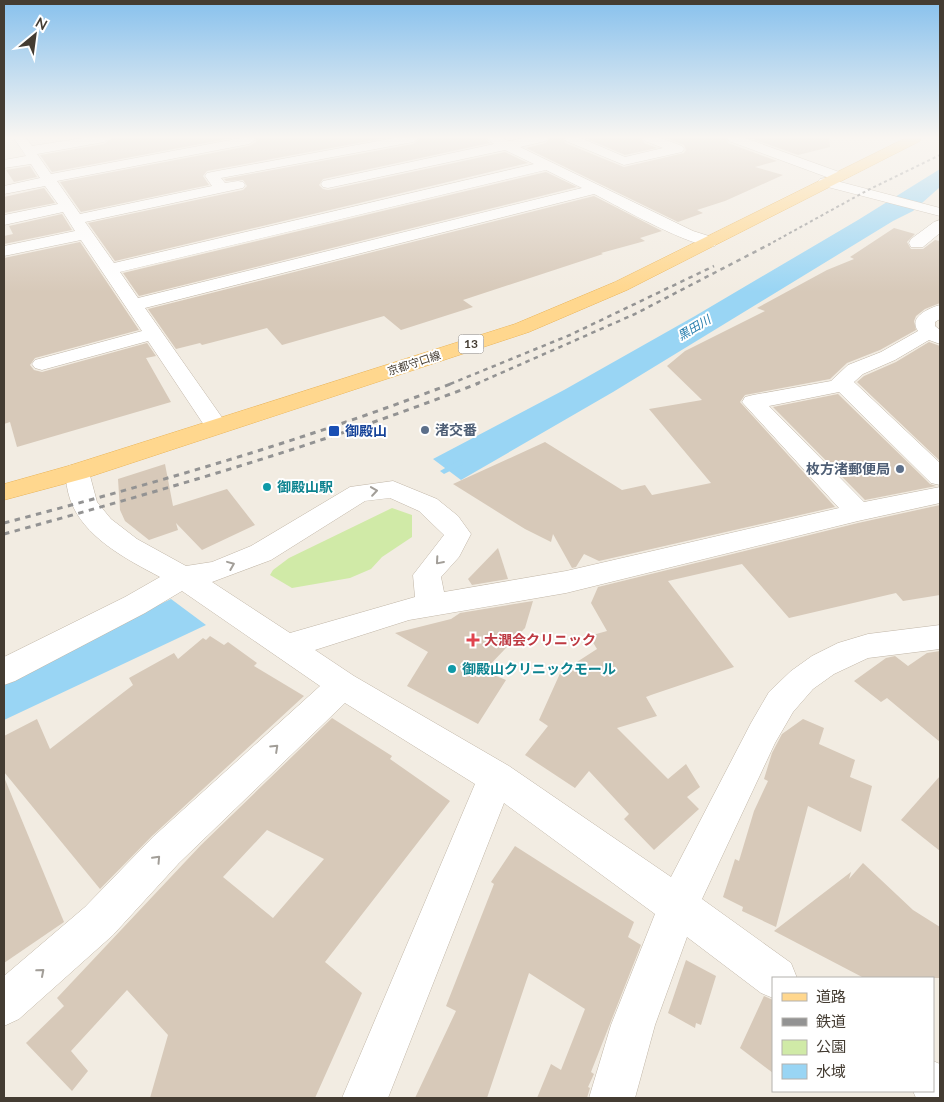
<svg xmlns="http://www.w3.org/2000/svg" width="944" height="1102" viewBox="0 0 944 1102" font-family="Lato,'Noto Sans JP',sans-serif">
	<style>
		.green { fill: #d0eaa7 }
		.water { fill: #99d5f4 }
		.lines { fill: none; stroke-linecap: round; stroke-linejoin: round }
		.stream { fill: #99d5f4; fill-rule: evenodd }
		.building { fill: #d7c9b9; fill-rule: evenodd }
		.minor-casing { stroke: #c1b6a7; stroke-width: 1 }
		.primary-casing { stroke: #eab458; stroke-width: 1 }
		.minor { fill: #fff; fill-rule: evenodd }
		.primary { fill: #ffd78e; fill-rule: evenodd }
		.rail-far2 { stroke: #939393; stroke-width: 2; stroke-dasharray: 3 3; stroke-linecap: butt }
		.rail-far1 { stroke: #939393; stroke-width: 2.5; stroke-dasharray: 4.5 4.5; stroke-linecap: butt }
		.rail { stroke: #939393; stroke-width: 3; stroke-dasharray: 5.5 5.5; stroke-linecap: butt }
		.oneway { stroke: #a29e98 }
		.service-dot { fill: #5c6f8a; stroke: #fff; stroke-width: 2 }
		.transit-dot { fill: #1a4fb4; stroke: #fff; stroke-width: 2 }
		.culture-dot { fill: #0f9aa8; stroke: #fff; stroke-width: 2 }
		.health-dot { fill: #e0444e; stroke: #fff; stroke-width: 2 }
		.labels { text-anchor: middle; stroke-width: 4; stroke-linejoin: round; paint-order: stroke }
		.far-street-label { font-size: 11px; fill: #443c32; stroke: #fff }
		.far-water-label { font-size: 12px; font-style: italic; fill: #257cac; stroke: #fff }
		.shield { fill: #fff; stroke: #7c7670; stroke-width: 1 }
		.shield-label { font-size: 12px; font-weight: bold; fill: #443c32 }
		.service-label { font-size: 14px; font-weight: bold; fill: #4e5e75; stroke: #fff; text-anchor: start }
		.transit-label { font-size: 14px; font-weight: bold; fill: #164399; stroke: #fff; text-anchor: start }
		.culture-label { font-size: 14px; font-weight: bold; fill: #0d838f; stroke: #fff; text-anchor: start }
		.health-label { font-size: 14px; font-weight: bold; fill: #be3a42; stroke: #fff; text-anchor: start }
	</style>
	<rect width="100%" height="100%" fill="#f2ece2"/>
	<polygon class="green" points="392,508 412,515 412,537 382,557 371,569 350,578 292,588 270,575 273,570 289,558"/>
	<g class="water">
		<polygon points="940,169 940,187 913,211 893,221 613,392 461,480 433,459 564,390 695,316 858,220"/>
		<polygon points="171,599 206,625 4,720 4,684 25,676 27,667"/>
	</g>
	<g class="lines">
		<polygon class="stream" points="459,460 463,463 462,465 444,474 440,471"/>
	</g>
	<g class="building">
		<polygon points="112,138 232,138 52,172 40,155 104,144"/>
		<polygon points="256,138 385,138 207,171 203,176 209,185 81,212 60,182 249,146 256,142"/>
		<polygon points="421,138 484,138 490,143 323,179 319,185 323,189 328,190 505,152 528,163 115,261 88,223 243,190 247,186 243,180 226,181 224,179 413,144"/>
		<polygon points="549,138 563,138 565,143 624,167 684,153 686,150 684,145 666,138 726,138 728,143 777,161 755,167 783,175 725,201 697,210 703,213 678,222 526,148 546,143"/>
		<polygon points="585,138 642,138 644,143 657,148 625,155"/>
		<polygon points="750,138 829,138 830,147 798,155"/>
		<polygon points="30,166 37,177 14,182 6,170"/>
		<polygon points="546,172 577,187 139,296 123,273"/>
		<polygon points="44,188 55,203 4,213 4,197"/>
		<polygon points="594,196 662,231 640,238 645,241 601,253 603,254 463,300 473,307 401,330 384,316 282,345 267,328 202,345 200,343 176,349 148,309"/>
		<polygon points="62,214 72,230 4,244 4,236 13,234 9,226"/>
		<polygon points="894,228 915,234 907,242 911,249 923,249 935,240 940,241 940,303 925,309 916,316 914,321 916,330 880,350 847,363 830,379 745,395 740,402 835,507 599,561 584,554 576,567 572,568 553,534 551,542 525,529 453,484 545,442 622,490 645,485 652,495 711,483 649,409 702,400 667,366 685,351 765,311 757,308 827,270 854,259 850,257"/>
		<polygon points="80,242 139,330 35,358 30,365 34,370 42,372 147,343 156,356 146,358 171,402 17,447 10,422 4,424 4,258"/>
		<polygon points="929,342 940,346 940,461 857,382 864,376 896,362"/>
		<polygon points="838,394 930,484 936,486 865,500 773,407"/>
		<polygon points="165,464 173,506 227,489 255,525 202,550 176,523 178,530 149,540 125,521 120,510 118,479"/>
		<polygon points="940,505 940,595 903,601 896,593 789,618 742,564 668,581 734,667 651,695 646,697 657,716 617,728 668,779 686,764 700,787 687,797 699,809 654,850 624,819 629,814 589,771 575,788 525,755 548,726 539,720 562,669 566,669 597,649 589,636 607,631 591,603 598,587 858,523"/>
		<polygon points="498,548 508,579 472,585 468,579"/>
		<polygon points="533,601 525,628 484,671 506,680 478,724 407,686 428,652 395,633 451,619 460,613"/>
		<polygon points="210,636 224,645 228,642 257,663 254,666 304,696 152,836 100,889 4,772 4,736 37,719 50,749 133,685 129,678 174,653 178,659 203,638 206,640"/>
		<polygon points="940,651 940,742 887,698 881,702 854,681 886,658 895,656 908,666 927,653"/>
		<path d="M 332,718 L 392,756 L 390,759 L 450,801 L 325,962 L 362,993 L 315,1098 L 150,1098 L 168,1035 L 127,990 L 71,1051 L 88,1071 L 72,1091 L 26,1043 L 64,1006 L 57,998 L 201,845 ZM 267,830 L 324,859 L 273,918 L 223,877 Z"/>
		<polygon points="803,719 824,728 819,744 855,760 850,777 872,786 861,832 808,806 776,927 742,911 743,907 723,897 735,859 739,861 754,811 768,781 764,779 772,753 782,734"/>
		<polygon points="940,776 940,851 901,820"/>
		<polygon points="4,777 64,922 4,963"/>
		<polygon points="515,846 634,922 628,937 641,945 591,1072 594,1074 588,1087 590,1088 587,1098 537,1098 551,1064 561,1070 585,1009 529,973 487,1098 415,1098 456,1011 446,1006 494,884 491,882"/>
		<polygon points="863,863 913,910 940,927 940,978 864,978 774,931 851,872 849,879"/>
		<polygon points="686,960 716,976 701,1025 696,1023 695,1028 668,1013"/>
		<polygon points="764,996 773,1000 773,1073 740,1048"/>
	</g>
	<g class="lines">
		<defs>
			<g id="minor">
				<path d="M 14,138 L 26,138 L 32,146 L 83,138 L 110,138 L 104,142 L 37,154 L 51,174 L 241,138 L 254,138 L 255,140 L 249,144 L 57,181 L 80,214 L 212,186 L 205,176 L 207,173 L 212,172 L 394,138 L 419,138 L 413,142 L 221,178 L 225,183 L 238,181 L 243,182 L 245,185 L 243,188 L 238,189 L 85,222 L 114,263 L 534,164 L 505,150 L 328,188 L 323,187 L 321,184 L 323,181 L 328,180 L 494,144 L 486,138 L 502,138 L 509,141 L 524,138 L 547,138 L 546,141 L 520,147 L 693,231 L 715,238 L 717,242 L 715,246 C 695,250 616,205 594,194 L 145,308 L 228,426 L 224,431 L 216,433 L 208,431 L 148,341 L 42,370 L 35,368 L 32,364 L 35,360 L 142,331 L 81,240 L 4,256 L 4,246 L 75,231 L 63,212 L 4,225 L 4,215 L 58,204 L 45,186 L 4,194 L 4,186 L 40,178 L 31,164 L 4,168 L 4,160 L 26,156 ZM 546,170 L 582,188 L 138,298 L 120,272 Z"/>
				<polygon points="565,138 581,138 625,157 663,148 645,141 644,138 661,138 682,146 684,149 682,152 624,165 566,141"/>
				<polygon points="728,138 745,138 842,173 844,176 842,179 832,179 729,141"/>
				<polygon points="825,178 940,208 940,216 820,185 818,182 820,179"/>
				<polygon points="940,220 940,233 923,247 911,247 909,243 911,239 934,222"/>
				<path d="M 940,305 L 940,319 L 935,322 L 935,326 L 940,330 L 940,344 L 929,340 L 895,360 L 863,374 L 854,382 L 940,463 L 940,485 L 931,483 L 839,392 L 769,406 L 864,502 L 940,487 L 940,503 L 858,521 L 566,593 L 409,620 L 315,650 L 354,676 L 509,766 L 671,877 L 751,723 L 769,692 L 791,671 L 812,656 L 838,643 L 868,634 L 940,625 L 940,649 L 868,658 L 834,674 L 813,689 L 793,712 L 775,743 L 702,899 L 791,963 L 797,978 L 773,978 L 773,998 L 761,993 L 687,937 L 655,1025 L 635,1098 L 589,1098 L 611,1025 L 655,914 L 504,803 L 388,1098 L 342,1098 L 475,784 L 345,703 L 179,863 L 113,935 L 19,1019 L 4,1026 L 4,976 L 85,907 L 153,837 L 320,686 L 182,591 L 145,613 L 15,681 L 4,685 L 4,657 L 125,597 L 160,577 C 126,559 83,537 70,499 C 67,490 66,481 65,472 L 68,466 L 77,464 L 86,466 L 89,472 L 97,502 L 111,519 L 137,539 L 186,566 L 212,562 L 251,546 L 350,487 L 393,481 L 437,499 L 458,516 L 471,534 L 459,557 L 441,577 L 444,592 L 566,571 L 839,508 L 742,402 L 745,397 L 753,395 L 831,381 L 848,365 L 881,352 L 918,331 C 908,317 929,308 940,305 ZM 390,498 L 419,511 L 444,535 L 413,575 L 415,597 L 290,633 L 212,582 L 271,560 L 365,501 Z"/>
				<polygon points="933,1061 940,1064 940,1098 916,1098 913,1091 933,1091"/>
			</g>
			<polygon id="primary" points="906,138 921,138 920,141 627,290 529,332 86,478 4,500 4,484 68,466 515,324 615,282"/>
		</defs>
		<use href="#minor" class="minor-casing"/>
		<use href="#primary" class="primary-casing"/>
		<use href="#minor" class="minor"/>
		<use href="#primary" class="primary"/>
		<polyline class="rail-far2" points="768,245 868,190 940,155"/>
		<g class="rail-far1">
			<polyline points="450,384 570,335 714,266"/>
			<polyline points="476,384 635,314 770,244"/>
		</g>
		<g class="rail">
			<path d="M 4,523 C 156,483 306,440 453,383"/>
			<path d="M 4,534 C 164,490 324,444 479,383"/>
		</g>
	</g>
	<defs><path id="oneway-chevron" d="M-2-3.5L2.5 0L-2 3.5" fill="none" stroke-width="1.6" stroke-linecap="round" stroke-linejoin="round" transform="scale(1.25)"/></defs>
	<g class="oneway">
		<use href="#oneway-chevron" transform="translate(374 491) rotate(-8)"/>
		<use href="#oneway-chevron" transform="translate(439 561) rotate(131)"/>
		<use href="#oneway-chevron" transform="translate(231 565) rotate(-22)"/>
		<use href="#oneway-chevron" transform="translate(275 748) rotate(-43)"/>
		<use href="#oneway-chevron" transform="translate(157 859) rotate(-47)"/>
		<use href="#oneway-chevron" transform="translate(41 972) rotate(-41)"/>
	</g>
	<linearGradient id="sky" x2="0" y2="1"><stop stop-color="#88c1ed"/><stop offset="0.47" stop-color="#f9f6f2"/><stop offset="1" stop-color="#f9f6f2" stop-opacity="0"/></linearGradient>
	<rect width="944" height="292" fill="url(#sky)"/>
	<g class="service-dot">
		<circle cx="425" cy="430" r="5"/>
		<circle cx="900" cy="469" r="5"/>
	</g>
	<rect class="transit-dot" x="328" y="425" width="12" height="12" rx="2.5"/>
	<g class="culture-dot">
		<circle cx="267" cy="487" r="5"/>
		<circle cx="452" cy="669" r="5"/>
	</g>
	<path class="health-dot" d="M470.5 632.5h5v5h5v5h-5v5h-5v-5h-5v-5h5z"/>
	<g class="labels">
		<g class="far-street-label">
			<text transform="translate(414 363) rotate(-18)" y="4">京都守口線</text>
		</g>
		<g class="far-water-label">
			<text transform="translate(694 328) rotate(-31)" y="4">黒田川</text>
		</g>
		<rect class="shield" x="458.5" y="334.5" width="25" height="19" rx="4"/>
		<g class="shield-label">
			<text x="471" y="348">13</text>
		</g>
		<g class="service-label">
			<text x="435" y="435">渚交番</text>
			<text x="890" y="474" text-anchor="end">枚方渚郵便局</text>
		</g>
		<g class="transit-label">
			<text x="345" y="436">御殿山</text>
		</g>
		<g class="culture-label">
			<text x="277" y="492">御殿山駅</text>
			<text x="462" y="674">御殿山クリニックモール</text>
		</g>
		<g class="health-label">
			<text x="484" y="645">大潤会クリニック</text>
		</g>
	</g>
	<rect width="944" height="1102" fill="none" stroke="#443c32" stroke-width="10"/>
	<rect x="772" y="977" width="162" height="115" fill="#ffffff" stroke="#b4b1ad"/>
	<rect x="782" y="993" width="25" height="8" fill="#ffd78e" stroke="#b4b1ad"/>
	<text x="816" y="1002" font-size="15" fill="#443c32">道路</text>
	<rect x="782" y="1018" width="25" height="8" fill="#939393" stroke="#b4b1ad"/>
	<text x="816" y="1027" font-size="15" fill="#443c32">鉄道</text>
	<rect x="782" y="1040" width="25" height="15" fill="#d0eaa7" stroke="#b4b1ad"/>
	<text x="816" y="1052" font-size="15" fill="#443c32">公園</text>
	<rect x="782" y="1064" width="25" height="15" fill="#99d5f4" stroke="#b4b1ad"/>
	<text x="816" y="1077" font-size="15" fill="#443c32">水域</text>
	<g transform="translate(35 35) rotate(29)" stroke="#ffffff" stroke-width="4" paint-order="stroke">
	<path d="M0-4L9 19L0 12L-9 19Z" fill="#443c32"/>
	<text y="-8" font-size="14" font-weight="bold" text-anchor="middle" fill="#443c32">N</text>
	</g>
</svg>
